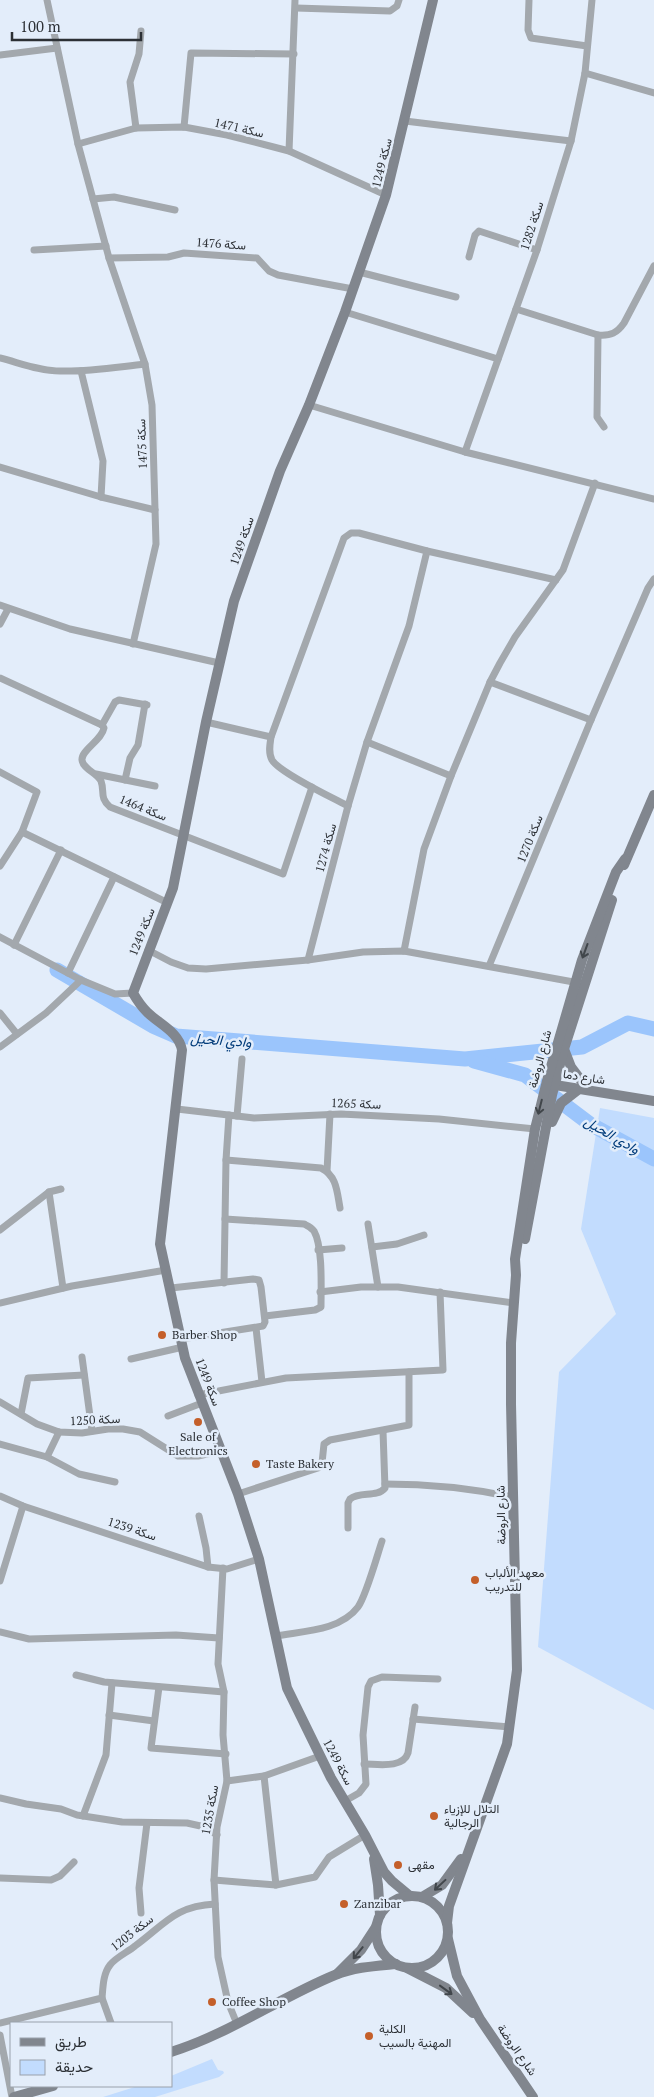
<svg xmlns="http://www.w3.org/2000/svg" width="654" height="2097" viewBox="0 0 654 2097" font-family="'PT Serif',Vazirmatn,serif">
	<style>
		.green { fill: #c2dcfe }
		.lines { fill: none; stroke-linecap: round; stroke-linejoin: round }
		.river { stroke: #9bc5fc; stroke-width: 15 }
		.street { stroke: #a3a8ad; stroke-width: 7 }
		.secondary { stroke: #81868e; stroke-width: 10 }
		.oneway { stroke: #41464b }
		.poi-dot { fill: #c45f2a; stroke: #e3edfa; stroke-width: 2 }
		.labels { text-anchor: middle; stroke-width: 5; stroke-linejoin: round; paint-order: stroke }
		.street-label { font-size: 12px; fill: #2c3035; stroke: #e3edfa }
		.poi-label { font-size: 12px; fill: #2c3035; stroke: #e3edfa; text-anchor: start }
		.water-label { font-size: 14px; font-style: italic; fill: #013b7a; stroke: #e3edfa }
	</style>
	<rect width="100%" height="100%" fill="#e3edfa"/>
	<g class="green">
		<polygon points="600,1108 654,1118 654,1710 538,1647 559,1372 616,1314 581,1229"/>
		<polygon points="212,2059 218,2070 223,2071 224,2073 219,2077 155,2097 103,2097 138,2086 171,2086 171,2076"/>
	</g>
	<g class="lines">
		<g class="river">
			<polyline points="57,970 153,1026 176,1036 465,1059 582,1047 628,1023 654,1029"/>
			<polyline points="474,1061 525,1075 590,1124 654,1159"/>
		</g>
		<g class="street">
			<polyline points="47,0 78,144 109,258 145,364 152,405 156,544 133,644"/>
			<polyline points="529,0 528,30 531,38 587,46"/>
			<polyline points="296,8 390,11 397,6 399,0"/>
			<polyline points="0,55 57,48"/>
			<polyline points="585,73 654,93"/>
			<polyline points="405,121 571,141"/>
			<polyline points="184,127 191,53 294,54"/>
			<polyline points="136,128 130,82 139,54 141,31"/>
			<polyline points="78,144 136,128 184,127 227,135 289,151 386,195"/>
			<polyline points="289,151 295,0"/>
			<polyline points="93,199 114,197 175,210"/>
			<polyline points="34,250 106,246"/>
			<polyline points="469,257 475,235 479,231 537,250"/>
			<polyline points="109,258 168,257 184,253 257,258 269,271 278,275 353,289"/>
			<polyline points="359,272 456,297"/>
			<path d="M 516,309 L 598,335 C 611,336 617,333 624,323 L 654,266"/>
			<polyline points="345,312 498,359"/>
			<polyline points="598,335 597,417 604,427"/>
			<path d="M 0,358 C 20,363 40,371 60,371 C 88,372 117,367 145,364"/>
			<polyline points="81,371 103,461 101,497"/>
			<polyline points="309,405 465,452 654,499"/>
			<polyline points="465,452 537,250 571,141 585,73 592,0"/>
			<polyline points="0,467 101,497 155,510"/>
			<polyline points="0,605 70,629 219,663"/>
			<polyline points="0,624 8,609"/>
			<polyline points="0,678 102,725"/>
			<polyline points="490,682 591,720"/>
			<polyline points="206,722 271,737"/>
			<path d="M 102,725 L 104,728 C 102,740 81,750 82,760 C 83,769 97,773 101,781 C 105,792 99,797 110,807 L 283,874 L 312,787"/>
			<polyline points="102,725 115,702 119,700 147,705"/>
			<polyline points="367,742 451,776"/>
			<polyline points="0,772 37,792 22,832 0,866"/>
			<polyline points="96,774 155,786"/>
			<polyline points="125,780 130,758 138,745 145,704"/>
			<path d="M 348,806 C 333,798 280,773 272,760 C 268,753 270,744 271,737 L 344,538 L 351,533 L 359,533 L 427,551 L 556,580"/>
			<polyline points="22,832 168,903"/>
			<polyline points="0,937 81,980 115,994 133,993"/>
			<polyline points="14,945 61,850"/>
			<polyline points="148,950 171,962 188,968 206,969 308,960 363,952 404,951 579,983"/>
			<polyline points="404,951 424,849 451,776 490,682 500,663 515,637 563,570 595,483"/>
			<polyline points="308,960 348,806 367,742 409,626 427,551"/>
			<polyline points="489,966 591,720 648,588 654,579"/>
			<polyline points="68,973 114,877"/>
			<polyline points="0,1013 17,1034"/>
			<polyline points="0,1047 46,1013 81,980"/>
			<polyline points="177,1109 254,1118 341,1114 439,1119 535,1129"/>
			<polyline points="237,1116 242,1059"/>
			<path d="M 226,1160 L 321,1168 C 337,1176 337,1192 340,1208"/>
			<polyline points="327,1171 330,1114"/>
			<polyline points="49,1192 63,1288"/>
			<path d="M 225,1219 L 304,1224 C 308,1226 311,1227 314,1231 C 323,1247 321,1288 321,1307 L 315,1310 L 265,1316"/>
			<polyline points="368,1224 378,1287"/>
			<polyline points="0,1230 49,1192 61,1189"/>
			<polyline points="372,1247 397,1244 424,1235"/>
			<polyline points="318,1250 342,1248"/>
			<polyline points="224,1283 226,1160 229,1115"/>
			<polyline points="171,1288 253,1279 259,1280 261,1287 265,1322 263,1326 181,1339"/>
			<polyline points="320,1292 361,1287 398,1287 514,1303"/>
			<polyline points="0,1303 72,1286 166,1270"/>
			<polyline points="256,1328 262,1382"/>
			<polyline points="82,1357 92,1431"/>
			<polyline points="131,1359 183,1347"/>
			<polyline points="198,1395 286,1378 443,1370 440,1292"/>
			<polyline points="0,1402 37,1424 59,1432 82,1433 108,1429 123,1429 140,1432 178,1456 198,1456 221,1451"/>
			<polyline points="21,1414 28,1378 84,1375"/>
			<polyline points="168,1416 202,1403"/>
			<polyline points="0,1444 47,1457 59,1432"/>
			<polyline points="47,1457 79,1474 115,1482"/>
			<path d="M 385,1484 C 429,1484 470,1488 512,1497"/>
			<polyline points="238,1494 318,1468 322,1463 324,1444 330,1440 409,1425 409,1372"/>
			<polyline points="0,1496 23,1506 208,1567 227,1569 259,1559"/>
			<polyline points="199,1516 206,1548 208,1567"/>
			<path d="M 348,1528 L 348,1503 L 350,1499 C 360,1491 377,1498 385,1488 L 383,1431"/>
			<polyline points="223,1568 218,1664 224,1692 223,1735 227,1781 217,1827 214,1880 218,1957 228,2002 237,2024"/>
			<polyline points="0,1581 23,1506"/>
			<polyline points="0,1632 29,1639 176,1635 219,1638"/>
			<path d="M 276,1636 C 303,1631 340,1631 358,1607 C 366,1596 377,1556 382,1541"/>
			<polyline points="76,1675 104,1682 224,1692"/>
			<polyline points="159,1687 151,1748 226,1754"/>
			<polyline points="109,1715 154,1721"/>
			<polyline points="413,1719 510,1727"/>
			<path d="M 364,1764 C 377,1764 403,1769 408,1753 L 415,1707"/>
			<polyline points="264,1776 276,1885"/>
			<polyline points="227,1781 264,1776 320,1756"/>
			<polyline points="0,1798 26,1804 61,1809 77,1815 122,1822 187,1823 205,1827 217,1835"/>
			<polyline points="345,1801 359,1793 366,1784 363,1735 368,1687 371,1681 382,1677 438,1679"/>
			<polyline points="83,1816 106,1755 112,1683"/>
			<polyline points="0,1878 51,1880 60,1876 74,1862"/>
			<polyline points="214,1880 276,1885 315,1877 329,1857 365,1835"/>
			<polyline points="141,1913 139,1888 147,1823"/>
			<polyline points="102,1998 111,2023"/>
			<path d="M 0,2023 L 102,1998 C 103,1987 103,1974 110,1965 C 116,1957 128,1952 135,1946 C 165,1924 175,1906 215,1904"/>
			<polyline points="0,2035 12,2097"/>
		</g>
		<g class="secondary">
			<polyline points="624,865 654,795"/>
			<polyline points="564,1049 571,1067 583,1083"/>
			<polyline points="549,1084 654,1101"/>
			<polyline points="552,1122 561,1103 579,1089"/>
			<polyline points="525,1239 552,1095 564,1049 612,900"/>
			<polyline points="374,1859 378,1885 380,1915"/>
			<path d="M 410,1896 L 392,1881 L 384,1872 L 365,1835 L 331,1778 L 287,1688 L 259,1559 L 238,1494 L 185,1358 L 160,1244 L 182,1050 C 179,1032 159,1024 147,1012 C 141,1006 137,1000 133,993 L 173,888 L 206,722 L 234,601 L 280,471 L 309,405 L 345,312 L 386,195 L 433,0"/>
			<circle cx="412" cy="1932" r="36"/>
			<polyline points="422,1897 442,1885 461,1859"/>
			<polyline points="447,1923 449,1906 507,1744 517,1670 511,1404 511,1343 516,1275 515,1259 535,1129 548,1077 582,960 616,872 625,859"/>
			<polyline points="448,1939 457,1976 480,2019 533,2097"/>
			<polyline points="407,1968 446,1988 473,2013"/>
			<polyline points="337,1974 361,1950 376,1927"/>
			<path d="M 171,2052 C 229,2034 279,1998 335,1975 C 355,1967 375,1966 396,1964"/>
			<polyline points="14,2097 53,2086"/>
		</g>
	</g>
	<defs><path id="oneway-shaft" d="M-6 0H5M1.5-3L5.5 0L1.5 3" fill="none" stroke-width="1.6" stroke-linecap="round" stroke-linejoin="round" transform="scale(1.25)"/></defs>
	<g class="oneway">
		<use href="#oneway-shaft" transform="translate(585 951) rotate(110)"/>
		<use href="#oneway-shaft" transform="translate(540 1107) rotate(104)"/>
		<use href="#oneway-shaft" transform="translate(440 1885) rotate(137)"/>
		<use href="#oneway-shaft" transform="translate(358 1953) rotate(129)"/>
		<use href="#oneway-shaft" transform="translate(446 1990) rotate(36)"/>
	</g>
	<g class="poi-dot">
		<circle cx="162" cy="1335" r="5"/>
		<circle cx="198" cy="1422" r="5"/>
		<circle cx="256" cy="1464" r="5"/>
		<circle cx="475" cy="1580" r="5"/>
		<circle cx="434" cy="1816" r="5"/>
		<circle cx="398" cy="1865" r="5"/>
		<circle cx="344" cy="1904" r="5"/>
		<circle cx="212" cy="2002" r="5"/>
		<circle cx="369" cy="2036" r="5"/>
	</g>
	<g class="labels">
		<g class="street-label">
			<text transform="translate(239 128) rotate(13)" y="4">سكة 1471</text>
			<text transform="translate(382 163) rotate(-76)" y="4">سكة 1249</text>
			<text transform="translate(532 226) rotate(-72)" y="4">سكة 1282</text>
			<text transform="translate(221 244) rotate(4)" y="4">سكة 1476</text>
			<text transform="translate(142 444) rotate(-92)" y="4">سكة 1475</text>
			<text transform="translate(242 541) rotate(-71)" y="4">سكة 1249</text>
			<text transform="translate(143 808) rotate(22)" y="4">سكة 1464</text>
			<text transform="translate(530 839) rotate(-68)" y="4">سكة 1270</text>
			<text transform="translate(326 848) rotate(-75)" y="4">سكة 1274</text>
			<text transform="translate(142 932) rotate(-68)" y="4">سكة 1249</text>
			<text transform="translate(540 1059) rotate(-75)" y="4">شارع الروضة</text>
			<text transform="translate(584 1077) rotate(9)" y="4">شارع دما</text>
			<text transform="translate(356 1104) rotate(2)" y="4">سكة 1265</text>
			<text transform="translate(208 1382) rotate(69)" y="4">سكة 1249</text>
			<text transform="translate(95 1420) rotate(-3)" y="4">سكة 1250</text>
			<text transform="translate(501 1515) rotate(-91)" y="4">شارع الروضة</text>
			<text transform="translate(132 1529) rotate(18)" y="4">سكة 1239</text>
			<text transform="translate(338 1762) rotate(62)" y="4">سكة 1249</text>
			<text transform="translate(210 1810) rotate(-80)" y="4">سكة 1235</text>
			<text transform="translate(132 1933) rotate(-38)" y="4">سكة 1203</text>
			<text transform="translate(517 2050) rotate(55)" y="4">شارع الروضة</text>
		</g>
		<g class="poi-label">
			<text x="172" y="1339">Barber Shop</text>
			<text x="198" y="1441" text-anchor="middle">Sale of<tspan x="198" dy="14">Electronics</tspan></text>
			<text x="266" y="1468">Taste Bakery</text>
			<text x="485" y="1577">معهد الألباب<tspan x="485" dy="14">للتدريب</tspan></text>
			<text x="444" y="1813">التلال للإزياء<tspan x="444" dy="14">الرجالية</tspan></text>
			<text x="408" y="1869">مقهى</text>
			<text x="354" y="1908">Zanzibar</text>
			<text x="222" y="2006">Coffee Shop</text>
			<text x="379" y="2033">الكلية<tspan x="379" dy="14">المهنية بالسيب</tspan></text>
		</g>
		<g class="water-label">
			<text transform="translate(221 1040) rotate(4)" y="5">وادي الحيل</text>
			<text transform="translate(612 1135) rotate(30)" y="5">وادي الحيل</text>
		</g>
	</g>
	<rect x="10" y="2022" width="162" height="65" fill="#e3edfa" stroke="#9aa1ab"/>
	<rect x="20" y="2038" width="25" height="8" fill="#81868e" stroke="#9aa1ab"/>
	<text x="55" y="2047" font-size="15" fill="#2c3035">طريق</text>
	<rect x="20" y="2060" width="25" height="15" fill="#c2dcfe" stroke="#9aa1ab"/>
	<text x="55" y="2072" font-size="15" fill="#2c3035">حديقة</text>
	<path d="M12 32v8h129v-8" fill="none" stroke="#2c3035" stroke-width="2.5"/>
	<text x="20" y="32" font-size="15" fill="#2c3035" stroke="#e3edfa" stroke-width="4" paint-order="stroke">100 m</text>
</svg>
